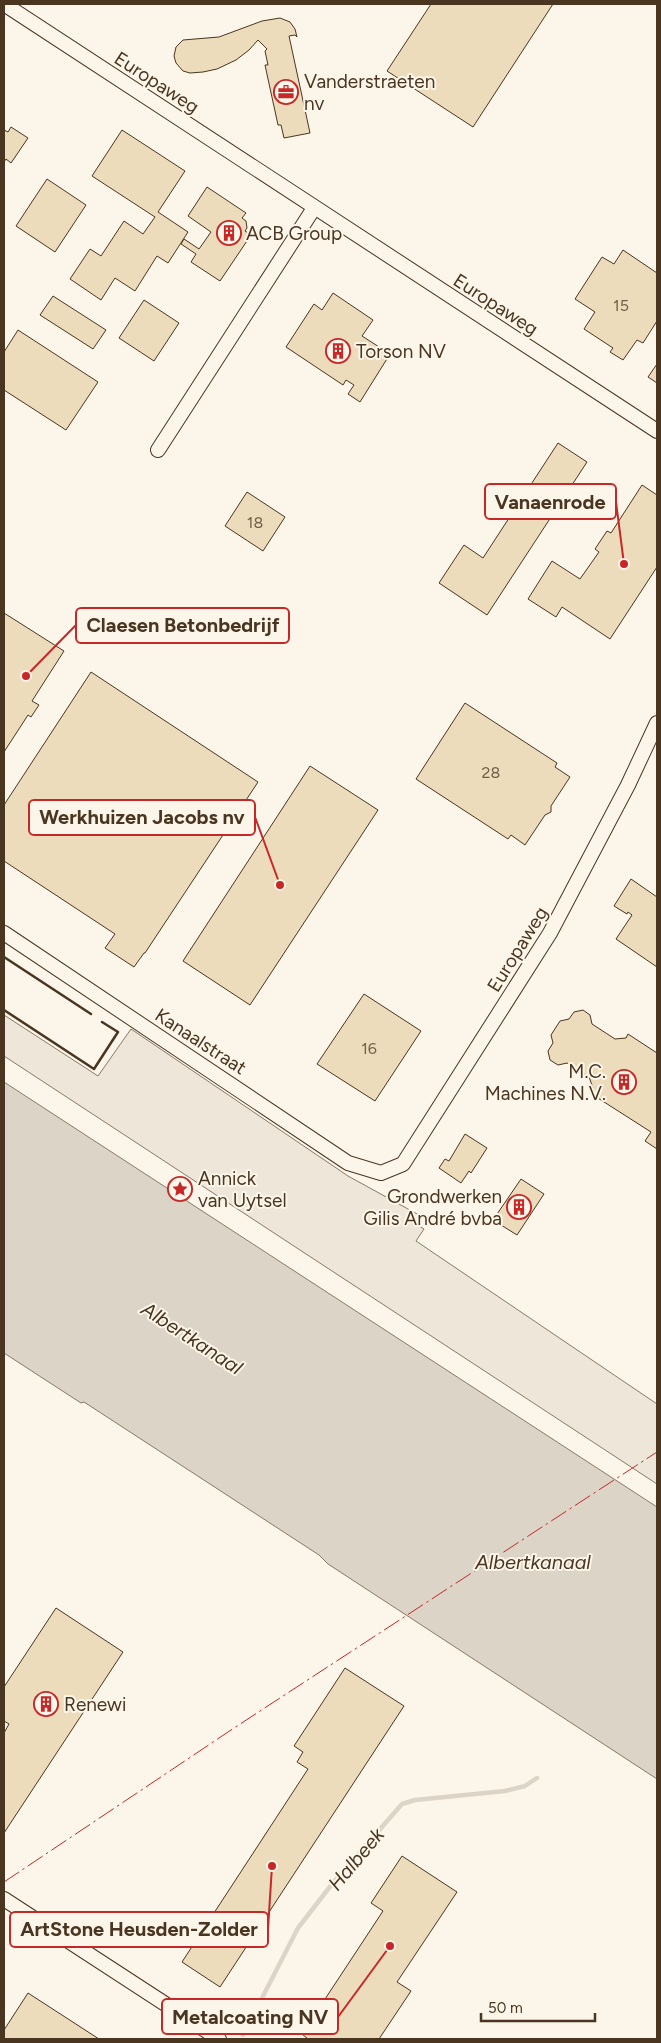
<svg xmlns="http://www.w3.org/2000/svg" width="661" height="2043" viewBox="0 0 661 2043" font-family="Figtree,sans-serif">
	<style>
		.green { fill: #ede6d9; stroke: #887966 }
		.water { fill: #dcd4c6; stroke: #887966 }
		.lines { fill: none; stroke-linecap: round; stroke-linejoin: round }
		.stream { stroke: #dcd4c6; stroke-width: 4.5 }
		.building { fill: #ecdcbc; stroke: #4a3520 }
		.minor-casing { stroke: #4a3520; stroke-width: 16 }
		.minor { stroke: #fbf6e9; stroke-width: 14 }
		.wall { stroke: #4a3520; stroke-width: 2.5 }
		.power { stroke: #c62828; stroke-width: 1; stroke-dasharray: 18 4 2.5 4; stroke-linecap: butt }
		.labels { text-anchor: middle; stroke-width: 4; stroke-linejoin: round; paint-order: stroke }
		.number-label { font-size: 16px; fill: #725f47 }
		.poi-label { font-size: 19px; fill: #4a3520; stroke: #fbf6e9; text-anchor: start }
		.street-label { font-size: 19px; fill: #4a3520; stroke: #fbf6e9 }
		.water-label { font-size: 20px; font-style: italic; fill: #4a3520; stroke: #fbf6e9 }
		.leader { fill: none; stroke: #c62828; stroke-width: 2 }
		.callout-dot { fill: #c62828; stroke: #fbf6e9; stroke-width: 2 }
		.callout { fill: #fbf6e9; stroke: #c62828; stroke-width: 2 }
		.callout-label { font-size: 20px; text-anchor: middle; font-weight: bold; fill: #4a3520 }
	</style>
	<rect width="100%" height="100%" fill="#fbf6e9"/>
	<polygon class="green" points="4,1015 98,1076 131,1029 348,1176 419,1215 416,1224 424,1229 416,1241 657,1404 657,1484 4,1056"/>
	<polygon class="water" points="4,1082 657,1507 657,1779 328,1564 319,1555 84,1402 81,1403 4,1353"/>
	<g class="lines">
		<polyline class="stream" points="243,2035 298,1928 332,1884 402,1804 415,1800 505,1791 525,1786 537,1778"/>
	</g>
	<g class="building">
		<polygon points="431,4 553,4 473,127 387,71"/>
		<polygon points="280,18 290,22 295,29 297,37 295,35 289,36 310,133 284,138 281,125 278,125 265,65 268,65 265,51 267,49 258,40 249,50 236,60 217,69 203,72 190,73 183,71 176,63 174,56 176,47 183,40 219,37 262,21"/>
		<polygon points="11,127 28,138 11,163 6,159 4,162 4,130 8,132"/>
		<polygon points="122,130 185,171 158,212 188,232 168,263 157,256 135,291 115,278 101,300 70,279 90,249 101,256 124,221 143,234 155,217 92,176"/>
		<polygon points="47,179 86,205 55,252 16,226"/>
		<polygon points="207,187 246,213 242,218 246,221 247,228 245,231 251,235 220,281 191,262 196,254 181,244 184,239 199,249 211,232 188,216"/>
		<polygon points="623,250 657,273 657,321 643,343 637,340 623,360 610,352 613,348 584,329 595,312 575,299 602,257 614,264"/>
		<polygon points="333,293 373,320 362,336 390,354 360,402 348,394 354,385 346,380 343,385 286,347 314,304 322,310"/>
		<polygon points="53,296 106,330 93,349 40,315"/>
		<polygon points="144,300 179,323 154,361 119,338"/>
		<polygon points="18,330 98,382 66,430 4,390 4,352"/>
		<polygon points="657,364 657,383 648,377"/>
		<polygon points="558,443 587,462 487,615 439,583 464,545 483,558"/>
		<polygon points="642,485 657,495 657,567 610,639 562,607 556,617 528,599 552,561 580,579 599,552 595,549 607,531 611,533"/>
		<polygon points="247,492 285,517 263,551 225,526"/>
		<polygon points="4,613 64,651 32,701 39,705 31,717 28,715 4,752"/>
		<polygon points="91,672 258,782 145,953 144,953 134,967 105,948 115,934 4,861 4,805"/>
		<polygon points="465,703 557,763 555,767 570,777 551,806 551,812 545,815 525,845 511,835 508,839 416,779"/>
		<polygon points="310,766 378,810 250,1005 183,961"/>
		<polygon points="631,879 657,897 657,967 616,939 632,915 628,912 627,914 614,906"/>
		<polygon points="364,994 421,1031 375,1101 317,1064"/>
		<polygon points="583,1010 590,1015 592,1024 615,1039 626,1038 628,1034 657,1053 657,1149 645,1141 651,1132 590,1093 593,1088 589,1077 567,1063 558,1065 550,1060 548,1051 553,1043 551,1035 560,1021 569,1019 574,1012"/>
		<polygon points="465,1134 487,1148 471,1173 469,1171 461,1183 439,1168 445,1159 449,1161"/>
		<polygon points="521,1179 544,1194 517,1235 493,1220"/>
		<polygon points="56,1608 123,1652 4,1833 4,1733 9,1724 4,1721 4,1687"/>
		<polygon points="345,1668 404,1706 220,1987 182,1962 308,1769 297,1762 303,1752 294,1746"/>
		<polygon points="402,1856 457,1892 397,1982 411,1991 379,2039 308,2039 302,2034 383,1911 371,1903"/>
		<polygon points="28,1993 99,2039 4,2039 4,2030"/>
	</g>
	<g class="lines">
		<defs>
			<g id="minor">
				<polyline points="4,4 657,431"/>
				<polyline points="158,450 314,208"/>
				<polyline points="4,933 348,1163 381,1173 403,1164 550,933 628,785 657,723"/>
				<polyline points="4,1899 219,2039"/>
			</g>
		</defs>
		<use href="#minor" class="minor-casing"/>
		<use href="#minor" class="minor"/>
		<g class="wall">
			<polyline points="4,957 91,1014"/>
			<polyline points="4,1010 94,1069 118,1032 102,1022"/>
		</g>
		<polyline class="power" points="4,1882 234,1728 657,1452"/>
	</g>
	<defs>
		<symbol id="office-ring" viewBox="-11 -11 22 22"><circle r="9.5" fill="#fbf6e9" stroke="#c62828" stroke-width="1.5"/><path d="M-6-3h4V-5.5h4V-3h4V5H-6ZM-1-4.5V-3h2v-1.5ZM-6 0V1H6V0Z" fill="#c62828"/></symbol>
		<symbol id="building-ring" viewBox="-11 -11 22 22"><circle r="9.5" fill="#fbf6e9" stroke="#c62828" stroke-width="1.5"/><path d="M-4-6H4V6H1V3H-1V6H-4ZM-2.5-4.3h1.7v1.8h-1.7ZM.8-4.3h1.7v1.8H.8ZM-2.5-1h1.7V.8h-1.7ZM.8-1h1.7V.8H.8Z" fill="#c62828"/></symbol>
		<symbol id="sight-ring" viewBox="-11 -11 22 22"><circle r="9.5" fill="#fbf6e9" stroke="#c62828" stroke-width="1.5"/><path d="M0-6L1.8-2.2L6-1.7L2.9 1.2L3.7 5.4L0 3.3L-3.7 5.4L-2.9 1.2L-6-1.7L-1.8-2.2Z" fill="#c62828"/></symbol>
	</defs>
	<g fill-rule="evenodd">
		<use href="#office-ring" x="272" y="78" width="28" height="28"/>
		<use href="#building-ring" x="215" y="219" width="28" height="28"/>
		<use href="#building-ring" x="324" y="337" width="28" height="28"/>
		<use href="#building-ring" x="610" y="1068" width="28" height="28"/>
		<use href="#sight-ring" x="166" y="1175" width="28" height="28"/>
		<use href="#building-ring" x="505" y="1193" width="28" height="28"/>
		<use href="#building-ring" x="32" y="1690" width="28" height="28"/>
	</g>
	<g class="labels">
		<g class="number-label">
			<text x="621" y="311">15</text>
			<text x="255" y="528">18</text>
			<text x="491" y="778">28</text>
			<text x="369" y="1054">16</text>
		</g>
		<g class="poi-label">
			<text x="304" y="88">Vanderstraeten<tspan x="304" dy="22">nv</tspan></text>
			<text x="246" y="240">ACB Group</text>
			<text x="356" y="358">Torson NV</text>
			<text x="606" y="1078" text-anchor="end">M.C.<tspan x="606" dy="22">Machines N.V.</tspan></text>
			<text x="198" y="1185">Annick<tspan x="198" dy="22">van Uytsel</tspan></text>
			<text x="502" y="1203" text-anchor="end">Grondwerken<tspan x="502" dy="22">Gilis André bvba</tspan></text>
			<text x="64" y="1711">Renewi</text>
		</g>
		<g class="street-label">
			<text transform="translate(157 82) rotate(33)" y="7">Europaweg</text>
			<text transform="translate(496 304) rotate(33)" y="7">Europaweg</text>
			<text transform="translate(517 949) rotate(-58)" y="7">Europaweg</text>
			<text transform="translate(201 1041) rotate(33)" y="7">Kanaalstraat</text>
		</g>
		<g class="water-label">
			<text transform="translate(192 1338) rotate(33)" y="7">Albertkanaal</text>
			<text x="533" y="1569">Albertkanaal</text>
			<text transform="translate(356 1859) rotate(-50)" y="7">Halbeek</text>
		</g>
	</g>
	<path class="leader" d="M624 564L616 502M26 676L76 625M280 885L255 817M272 1866L268 1929M390 1946L338 2017"/>
	<g class="callout-dot">
		<circle cx="624" cy="564" r="5"/>
		<circle cx="26" cy="676" r="5"/>
		<circle cx="280" cy="885" r="5"/>
		<circle cx="272" cy="1866" r="5"/>
		<circle cx="390" cy="1946" r="5"/>
	</g>
	<g class="callout">
		<rect x="485" y="484" width="131" height="35" rx="5"/>
		<rect x="76" y="608" width="213" height="35" rx="5"/>
		<rect x="29" y="800" width="226" height="35" rx="5"/>
		<rect x="10" y="1912" width="258" height="35" rx="5"/>
		<rect x="162" y="1999" width="176" height="35" rx="5"/>
	</g>
	<g class="callout-label">
		<text x="550" y="509">Vanaenrode</text>
		<text x="183" y="632">Claesen Betonbedrijf</text>
		<text x="142" y="824">Werkhuizen Jacobs nv</text>
		<text x="139" y="1936">ArtStone Heusden-Zolder</text>
		<text x="250" y="2024">Metalcoating NV</text>
	</g>
	<rect width="661" height="2043" fill="none" stroke="#4a3520" stroke-width="10"/>
	<path d="M481 2013v8h114v-8" fill="none" stroke="#4a3520" stroke-width="2.5"/>
	<text x="488" y="2013" font-size="15" fill="#4a3520" stroke="#fbf6e9" stroke-width="4" paint-order="stroke">50 m</text>
</svg>
